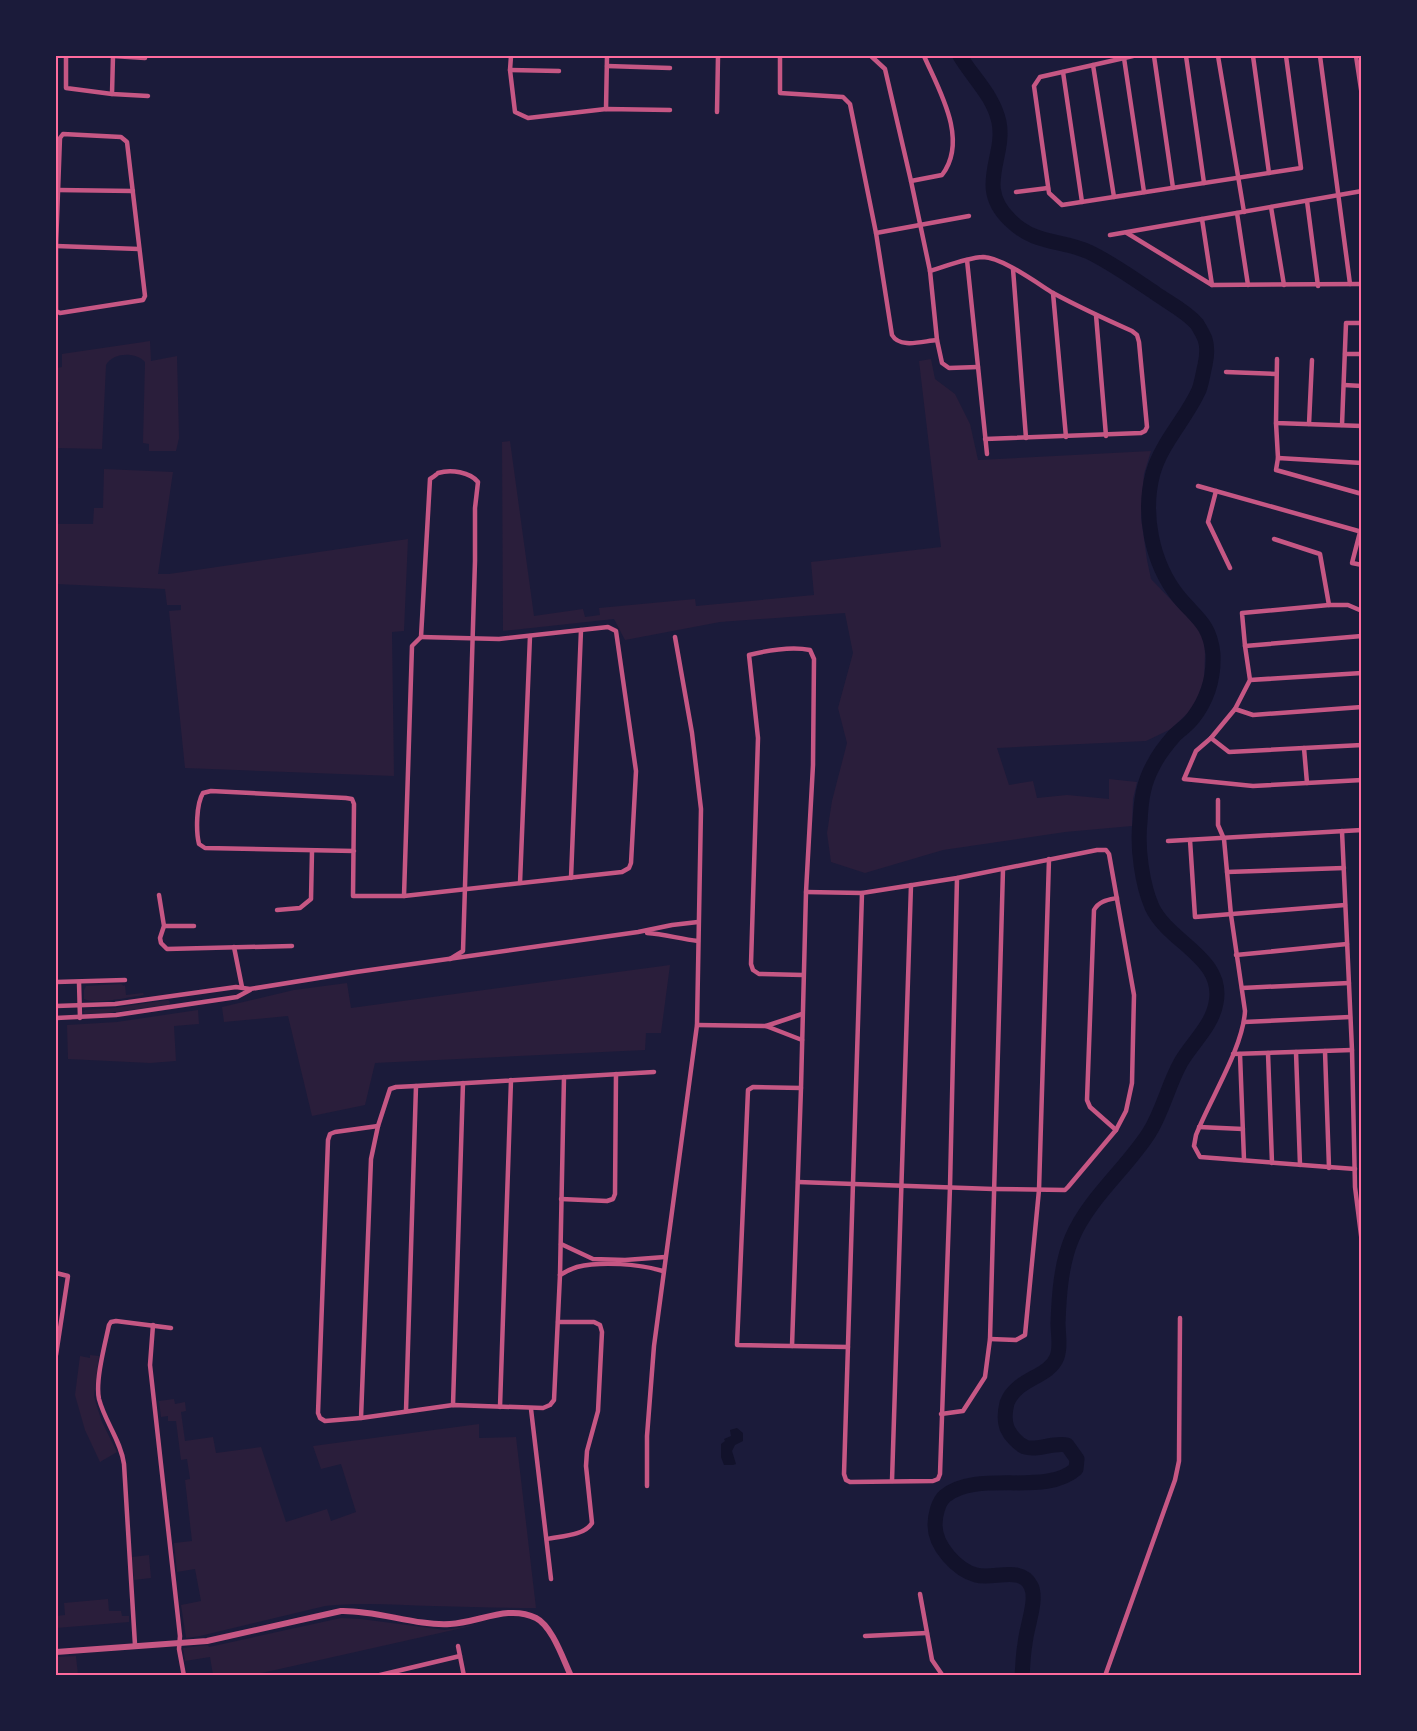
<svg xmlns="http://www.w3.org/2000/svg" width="1417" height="1731" viewBox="0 0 1417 1731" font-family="'Open Sans',sans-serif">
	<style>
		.green { fill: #2a1e3b }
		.water { fill: #12122b }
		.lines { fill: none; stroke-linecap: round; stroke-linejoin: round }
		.river { stroke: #12122b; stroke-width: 15 }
		.minor { stroke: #c65784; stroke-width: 4.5 }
		.tertiary { stroke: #c65784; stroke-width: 6 }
		.neatline { fill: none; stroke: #ff6b9d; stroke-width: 2 }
	</style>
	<rect width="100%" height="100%" fill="#1b1b3a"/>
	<g class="green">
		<path d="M 150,341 L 151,361 L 177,356 L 179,438 L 176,451 L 149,451 L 149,444 L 143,443 L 145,362 C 136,352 113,352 106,365 L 102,449 L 58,448 L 59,422 L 56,422 L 56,368 L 62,367 L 62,354 Z"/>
		<polygon points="931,359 935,379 955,394 970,424 978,460 1151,451 1144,474 1141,518 1147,560 1151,579 1203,633 1205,654 1204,680 1194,707 1171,729 1146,741 997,748 1009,785 1033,781 1037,798 1067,795 1109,799 1109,779 1137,782 1133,799 1132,826 1065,832 943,850 865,873 831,862 827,833 832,801 847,743 838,708 853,653 845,613 720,622 625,640 614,619 503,631 502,442 510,441 534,616 583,609 585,617 600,615 599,608 695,599 696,606 814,595 811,562 941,547 919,361"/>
		<polygon points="104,469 173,472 158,574 169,574 408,539 404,631 392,632 394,776 185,768 169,611 181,610 181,605 167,605 165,589 56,584 57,524 93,524 94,508 103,508"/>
		<polygon points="670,965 661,1033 646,1033 645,1050 375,1063 365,1105 312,1116 288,1016 224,1022 222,1007 294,990 347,983 351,1008"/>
		<path d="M 121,984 L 124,986 L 125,985 L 126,995 L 143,993 L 144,995 C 129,997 96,1005 84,999 L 84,990 L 86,986 Z"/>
		<polygon points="168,1000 170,1002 169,1005 107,1013 85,1014 83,1012 85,1010 114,1008"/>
		<polygon points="198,1010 199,1024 174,1026 176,1061 150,1063 68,1059 67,1025 117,1022"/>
		<polygon points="90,1355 99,1356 94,1397 102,1422 117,1452 100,1462 85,1430 75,1395 80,1356 90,1358"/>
		<path d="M 174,1399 L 175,1404 L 185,1402 L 186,1411 L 181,1412 L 185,1441 L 213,1437 L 216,1453 L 261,1447 L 286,1522 L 327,1509 L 331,1521 L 356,1512 L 341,1464 L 321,1469 L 313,1446 L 479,1424 L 479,1438 L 516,1437 L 536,1608 C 502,1608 468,1607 433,1606 C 397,1605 361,1602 325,1606 L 200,1636 L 186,1638 L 181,1605 L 201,1601 L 195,1569 L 177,1572 L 174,1543 L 192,1541 L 185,1480 L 190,1479 L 187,1459 L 181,1460 L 176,1421 L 168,1421 L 168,1416 L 161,1417 L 159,1401 Z"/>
		<polygon points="149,1555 151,1578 134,1580 132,1557"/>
		<polygon points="108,1599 109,1611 121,1611 122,1616 129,1616 129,1622 56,1628 56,1616 65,1615 64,1603"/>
		<polygon points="341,1618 361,1619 445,1630 480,1624 253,1675 213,1675 210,1657 185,1661 183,1648 208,1645 209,1647"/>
		<polygon points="76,1656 78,1675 56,1675 56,1657"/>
	</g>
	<polygon class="water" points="737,1428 743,1433 743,1441 735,1445 732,1451 736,1464 733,1465 724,1465 721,1457 721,1444 725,1441 724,1439 731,1436 730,1430"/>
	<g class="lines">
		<path class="river" d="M 960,56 C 973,78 993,95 999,122 C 1006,157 975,187 1010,220 C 1035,245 1060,239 1089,252 C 1112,263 1134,279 1155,293 C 1169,303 1186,311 1197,324 C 1200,329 1203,334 1205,339 C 1208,348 1207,356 1205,365 C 1203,373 1202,382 1199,390 C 1186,419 1162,442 1153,473 C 1142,514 1152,563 1178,596 C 1195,617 1210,623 1213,654 C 1214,677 1207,700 1193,718 C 1188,725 1180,730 1174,736 C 1167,744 1159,754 1154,764 C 1143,783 1141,801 1140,822 C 1137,847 1142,884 1152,907 C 1169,943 1225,958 1216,1003 C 1212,1026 1192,1043 1181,1062 C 1168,1085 1163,1111 1149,1133 C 1126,1169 1089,1198 1072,1238 C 1061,1264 1059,1295 1058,1323 C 1058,1334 1061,1347 1057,1357 C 1049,1378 1016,1378 1007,1403 C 1005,1411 1004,1420 1007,1428 C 1010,1435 1018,1444 1025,1447 C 1037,1451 1053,1442 1067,1445 L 1077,1459 L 1076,1469 C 1045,1497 978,1469 945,1496 C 938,1502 935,1516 935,1525 C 935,1546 957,1570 976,1575 C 993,1580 1021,1565 1031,1586 C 1038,1600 1026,1628 1025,1644 C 1023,1654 1023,1665 1022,1676"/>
		<g class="minor">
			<polyline points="66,56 66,88 112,94 148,96"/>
			<polyline points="113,56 145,58"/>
			<polyline points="511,56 510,70 515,112 528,118 606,109 670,110"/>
			<path d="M 780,56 L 780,93 L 843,97 L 850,104 L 876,233 L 892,335 C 900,349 923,341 937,340"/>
			<polyline points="871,56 885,69 911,181 930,271 937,340 942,363 949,368 978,367"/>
			<polyline points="1133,56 1040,77 1034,86 1049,193 1062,205 1301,168 1286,56"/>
			<polyline points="1154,56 1173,188"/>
			<polyline points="1186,56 1204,183"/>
			<polyline points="1218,56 1244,212"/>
			<polyline points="1253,56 1269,173"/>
			<polyline points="1320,56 1350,284"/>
			<polyline points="1356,56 1362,96"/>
			<polyline points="1124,58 1144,192"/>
			<polyline points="1093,65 1114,197"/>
			<polyline points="607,66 670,68"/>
			<polyline points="510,70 559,71"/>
			<polyline points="1063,72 1082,202"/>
			<polyline points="112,94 113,56"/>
			<polyline points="606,109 607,56"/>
			<polyline points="717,112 718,56"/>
			<polygon points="63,134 121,137 127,142 145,296 143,300 60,313 56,311 56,246 60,138"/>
			<path d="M 911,181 L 942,175 C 969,140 939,90 924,56"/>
			<polyline points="58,190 133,191"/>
			<polyline points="1016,192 1048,188"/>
			<polyline points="1307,201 1318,286"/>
			<polyline points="1271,207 1284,285"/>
			<polyline points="1237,213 1248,285"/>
			<polyline points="1202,219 1212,285"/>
			<polyline points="876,233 969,216"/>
			<polyline points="1127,233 1212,285 1362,284"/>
			<polyline points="1110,235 1362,191"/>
			<polyline points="56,246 139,249"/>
			<polyline points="967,260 987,454"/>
			<polyline points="1013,269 1026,438"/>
			<path d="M 930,271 C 947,266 965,258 983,257 C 1001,257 1037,283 1053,293 C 1079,307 1105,319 1132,331 L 1137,335 L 1139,342 L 1147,427 L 1145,431 L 1141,433 L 985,439"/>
			<polyline points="1053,293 1066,437"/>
			<polyline points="1096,315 1106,436"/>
			<polyline points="1345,354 1362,354"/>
			<polyline points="1277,359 1276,423 1362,426"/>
			<polyline points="1226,372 1276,374"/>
			<polyline points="1344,385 1362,386"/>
			<polyline points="1276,423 1278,458"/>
			<polyline points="1309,424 1312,360"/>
			<polyline points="1342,425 1346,323 1362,323"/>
			<polyline points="1362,463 1278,458 1276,470 1362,494"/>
			<polyline points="1198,486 1362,532"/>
			<polyline points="1216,491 1208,522 1230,568"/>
			<polyline points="1360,532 1352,563 1362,565"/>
			<polyline points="1274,539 1320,554 1329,605"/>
			<polyline points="1362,611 1348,605 1329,605 1242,613 1245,646 1250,680 1235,709 1211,738 1196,751 1184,779 1253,786 1362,780"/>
			<path d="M 421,637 L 430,479 C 430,479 438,474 438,473 C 451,469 470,472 478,482 L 475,508 L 475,561 L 463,951 L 450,959"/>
			<polyline points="1245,646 1362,636"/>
			<polyline points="1250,680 1362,673"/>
			<polyline points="1235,709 1253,715 1362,707"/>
			<polyline points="1211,738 1229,752 1362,745"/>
			<polyline points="1304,748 1307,783"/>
			<path d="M 1218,800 L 1218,825 L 1224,839 L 1231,915 L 1245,1011 C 1243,1048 1210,1099 1196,1135 L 1194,1146 L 1200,1157 L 1355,1169"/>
			<polyline points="1342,831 1352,1050 1355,1187 1362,1243"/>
			<polyline points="1190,840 1195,917 1345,905"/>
			<polyline points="1168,841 1362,830"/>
			<path d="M 354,851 L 205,848 L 199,844 C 196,832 196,804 203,793 L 211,791 L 346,798 L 352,799 L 354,804 L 353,896 L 404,896 L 622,872 L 629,868 L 631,863 L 636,771 L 616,631 L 608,627 L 499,639 L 421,637"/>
			<polyline points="1227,872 1344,868"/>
			<polyline points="571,878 581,630"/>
			<polyline points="520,883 530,636"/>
			<polyline points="862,893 844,1474 846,1480 850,1482 933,1481 938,1479 940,1474 950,1187 957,878"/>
			<polyline points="159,895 164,926 160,938 161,943 167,949 292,946"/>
			<polyline points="404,896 412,646 421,637"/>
			<polyline points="277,910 300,908 311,899 312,851"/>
			<polyline points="164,926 194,926"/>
			<path d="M 647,933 C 664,934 680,939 698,941"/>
			<polyline points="234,947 242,987"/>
			<polyline points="1236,955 1347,944"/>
			<polyline points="56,982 125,980"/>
			<polyline points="79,982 80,1018"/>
			<polyline points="1242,988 1349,983"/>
			<polyline points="56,1006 115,1004 236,987 250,989 356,972 638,932 672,925 698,922"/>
			<polyline points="56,1018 116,1015 237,997 250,990"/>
			<polyline points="1244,1022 1350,1017"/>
			<polyline points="697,1025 766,1026 802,1040"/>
			<polyline points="766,1026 802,1014"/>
			<polyline points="1325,1051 1329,1168"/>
			<polyline points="1296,1052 1300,1165"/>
			<polyline points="1268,1053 1272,1163"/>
			<polyline points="1233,1054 1352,1050"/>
			<polyline points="1240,1054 1244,1160"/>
			<polyline points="801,1088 753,1087 748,1090 737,1345 848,1347"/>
			<polyline points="378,1126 335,1132 330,1134 328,1140 318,1413 320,1418 325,1421 361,1418 453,1405 543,1408 550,1405 554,1400 560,1275 564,1077"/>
			<polyline points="1199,1127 1243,1129"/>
			<path d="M 1116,1130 L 1090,1107 L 1087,1100 L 1094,910 C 1099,901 1107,900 1117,898"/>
			<polyline points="798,1182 993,1189 1065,1190 1068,1187 1116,1130 1126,1111 1132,1083 1134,995 1109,854 1106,850 1097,850 957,878 862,893 806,892"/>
			<polyline points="561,1199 607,1201 613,1199 615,1194 616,1074"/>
			<polyline points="561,1244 593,1259 625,1260 665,1257"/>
			<polyline points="56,1273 68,1276 56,1355"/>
			<path d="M 560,1275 C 565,1272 571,1269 577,1267 C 602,1261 639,1264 663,1271"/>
			<polyline points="153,1325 150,1365 180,1636 179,1649 184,1676"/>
			<polyline points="990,1339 1016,1340 1025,1335 1039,1190 1049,859"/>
			<path d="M 792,1346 L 801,1088 L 806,892 L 813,765 L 814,659 L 810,650 C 791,646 769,650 749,655 L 758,738 L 751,964 L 753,970 L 759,974 L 803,975"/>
			<polyline points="453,1405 463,1083"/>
			<polyline points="500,1407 511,1080"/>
			<polyline points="531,1409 551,1579"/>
			<polyline points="406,1411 416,1086"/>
			<polyline points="941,1414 963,1411 985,1377 990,1339 1003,869"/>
			<polyline points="361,1418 371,1159 378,1126 390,1089 396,1087 416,1086 654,1072"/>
			<polyline points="892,1481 911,885"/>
			<polyline points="647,1486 647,1436 654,1346 697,1025 701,809 692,733 675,637"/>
			<path d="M 547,1539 C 561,1536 584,1536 592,1523 L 586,1466 L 587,1451 L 598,1411 L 602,1332 L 600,1325 L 594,1322 L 558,1322"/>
			<polyline points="920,1594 932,1660 943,1676"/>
			<polyline points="865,1636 927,1633"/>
			<path d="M 135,1645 L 124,1464 C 121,1441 105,1422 99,1399 C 95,1381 105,1344 109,1325 L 111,1322 L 116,1321 L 171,1328"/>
			<polyline points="458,1646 464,1676"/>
			<polyline points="376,1676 460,1656"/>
			<polyline points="1105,1676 1175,1480 1179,1461 1180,1318"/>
		</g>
		<path class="tertiary" d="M 56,1652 L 207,1641 L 341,1611 C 377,1610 415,1626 450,1624 C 478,1623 508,1604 536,1618 C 552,1626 563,1659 571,1676"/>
	</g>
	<rect width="1417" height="1731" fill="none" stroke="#1b1b3a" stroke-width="114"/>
	<rect x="57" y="57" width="1303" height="1617" class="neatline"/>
</svg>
